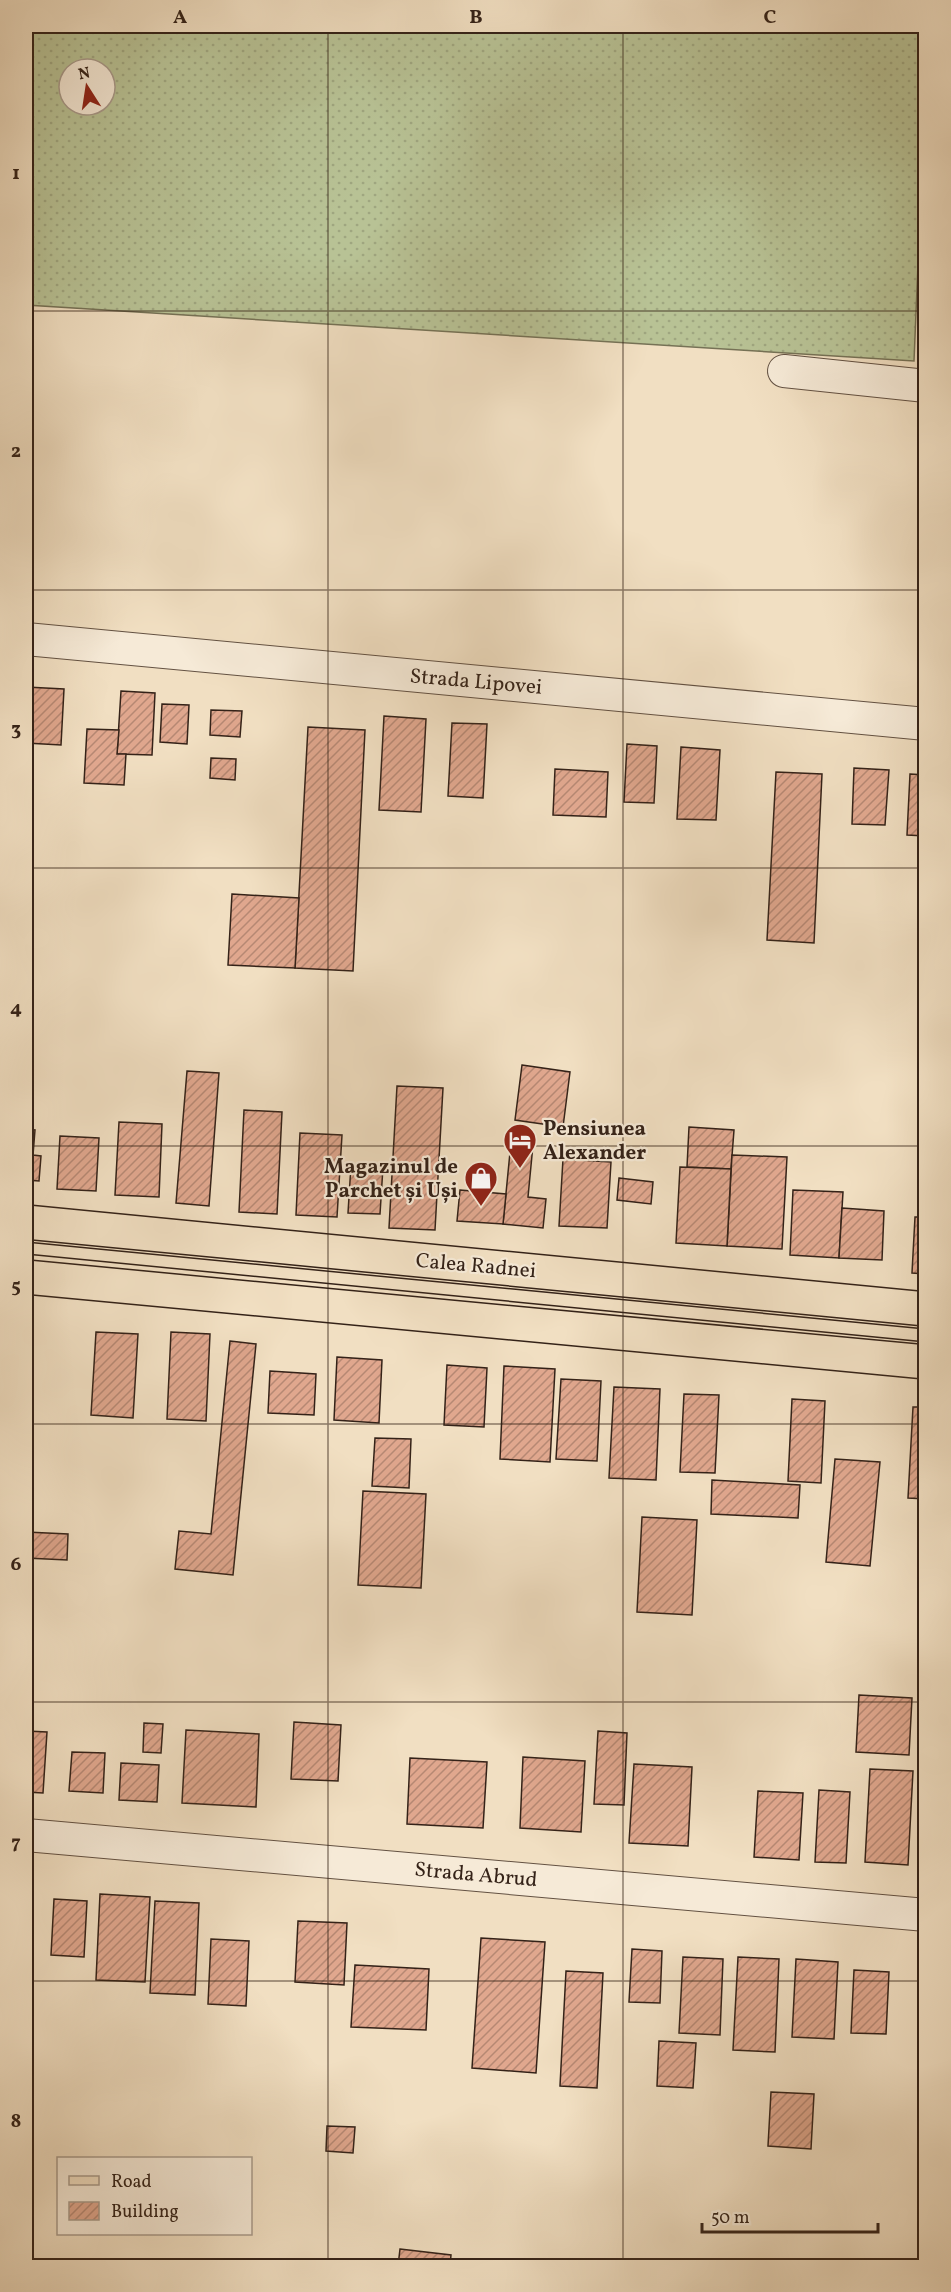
<svg xmlns="http://www.w3.org/2000/svg" width="951" height="2292" viewBox="0 0 951 2292" font-family="Vollkorn,serif">
	<style>
		.grass { fill: url(#grass-dots); stroke: #767256; stroke-width: 1.5; fill-rule: evenodd }
		.building { fill: url(#building-hatch); stroke: #342218; stroke-width: 1.5 }
		.lines { fill: none; stroke-linecap: round; stroke-linejoin: round }
		.minor-casing { stroke: #635142; stroke-width: 34 }
		.major-casing { stroke: #342218; stroke-width: 36 }
		.minor { stroke: #f6ead7; stroke-width: 32 }
		.major { stroke: #f1dfc2; stroke-width: 33 }
		.tram { stroke: #342218; stroke-width: 1.5 }
		.grid { fill: none; stroke: #342218; stroke-width: 1.5; stroke-opacity: 0.55 }
		.labels { text-anchor: middle; stroke-width: 4.5; stroke-linejoin: round; paint-order: stroke }
		.street-label { font-size: 21px; fill: #342218; stroke: #f6ead7 }
		.poi-label { font-size: 21px; font-weight: bold; fill: #342218; stroke: #f6ead7; text-anchor: start }
		.neatline { fill: none; stroke: #342218; stroke-width: 2 }
		.grid-label { font-size: 20px; text-anchor: middle; font-weight: bold; fill: #342218 }
	</style>
	<defs>
		<pattern id="grass-dots" width="8" height="8" patternUnits="userSpaceOnUse" patternTransform="scale(1.5)"><rect width="8" height="8" fill="#b8c295"/><path d="M2 2h.1M6 6h.1" fill="none" stroke="#9fa680" stroke-width="1.8" stroke-linecap="round"/></pattern>
		<pattern id="building-hatch" width="6" height="6" patternUnits="userSpaceOnUse" patternTransform="scale(1.5)"><rect width="6" height="6" fill="#e0a78e"/><path d="M-1 1l2-2M0 6l6-6M5 7l2-2" fill="none" stroke="#b68873"/></pattern>
	</defs>
	<rect width="100%" height="100%" fill="#f1dfc2"/>
	<filter id="stains"><feTurbulence type="fractalNoise" baseFrequency=".00333" numOctaves="4"/><feColorMatrix values="0 0 0 0 .2 0 0 0 0 .09 0 0 0 0 .02 0 0 0 .5 -.17"/></filter>
	<radialGradient id="worn" r=".72"><stop offset=".6" stop-color="#630" stop-opacity="0"/><stop offset="1" stop-color="#630" stop-opacity=".3"/></radialGradient>
	<path class="grass" d="M 26,26 L 925,26 L 925,95 L 914,361 L 26,305 ZM 69,69 L 105,69 L 105,105 L 69,105 Z"/>
	<g class="building">
		<polygon points="26,687 64,689 61,745 26,743"/>
		<polygon points="121,691 155,693 152,755 117,754"/>
		<polygon points="162,704 189,705 187,744 160,742"/>
		<polygon points="211,710 242,711 240,737 210,735"/>
		<polygon points="384,716 426,719 421,812 379,810"/>
		<polygon points="452,723 487,724 483,798 448,796"/>
		<polygon points="308,727 365,730 353,971 295,968"/>
		<polygon points="87,729 119,730 117,754 126,754 124,785 84,783"/>
		<polygon points="627,744 657,746 654,803 624,802"/>
		<polygon points="681,747 720,750 716,820 677,819"/>
		<polygon points="211,758 236,759 235,780 210,778"/>
		<polygon points="854,768 889,770 885,825 852,824"/>
		<polygon points="555,769 608,772 606,817 553,815"/>
		<polygon points="776,772 822,774 814,943 767,940"/>
		<polygon points="910,774 926,775 926,836 907,835"/>
		<polygon points="232,894 299,898 295,968 228,965"/>
		<polygon points="522,1065 570,1072 563,1127 515,1120"/>
		<polygon points="187,1071 219,1073 209,1206 176,1203"/>
		<polygon points="397,1086 443,1088 435,1230 389,1228"/>
		<polygon points="244,1110 282,1112 277,1214 239,1212"/>
		<polygon points="119,1122 162,1124 159,1197 115,1195"/>
		<polygon points="689,1127 734,1130 731,1169 687,1167"/>
		<polygon points="26,1129 35,1130 33,1155 41,1156 39,1181 26,1180"/>
		<polygon points="300,1133 342,1135 337,1217 296,1215"/>
		<polygon points="60,1136 99,1138 96,1191 57,1189"/>
		<polygon points="511,1142 533,1145 528,1197 546,1199 543,1228 503,1224"/>
		<polygon points="732,1155 787,1157 782,1249 727,1246"/>
		<polygon points="563,1159 611,1162 607,1228 559,1226"/>
		<polygon points="351,1165 383,1167 380,1214 348,1213"/>
		<polygon points="680,1167 731,1169 727,1246 676,1243"/>
		<polygon points="619,1178 653,1182 651,1204 617,1200"/>
		<polygon points="460,1190 506,1194 503,1224 457,1221"/>
		<polygon points="793,1190 843,1192 839,1258 790,1255"/>
		<polygon points="842,1208 884,1211 882,1260 839,1258"/>
		<polygon points="915,1217 926,1217 926,1274 912,1273"/>
		<polygon points="96,1332 138,1334 133,1418 91,1415"/>
		<polygon points="171,1332 210,1334 206,1421 167,1419"/>
		<polygon points="230,1341 256,1344 233,1575 175,1569 179,1531 211,1534"/>
		<polygon points="337,1357 382,1360 379,1423 334,1420"/>
		<polygon points="447,1365 487,1368 484,1427 444,1425"/>
		<polygon points="504,1366 555,1369 550,1462 500,1459"/>
		<polygon points="270,1371 316,1374 314,1415 268,1413"/>
		<polygon points="561,1379 601,1381 597,1461 556,1459"/>
		<polygon points="614,1387 660,1389 656,1480 609,1478"/>
		<polygon points="684,1394 719,1395 715,1473 680,1472"/>
		<polygon points="792,1399 825,1401 821,1483 788,1481"/>
		<polygon points="913,1407 926,1407 926,1499 908,1498"/>
		<polygon points="375,1438 411,1439 409,1488 372,1486"/>
		<polygon points="835,1459 880,1462 870,1566 826,1562"/>
		<polygon points="712,1480 800,1485 798,1518 711,1514"/>
		<polygon points="363,1491 426,1494 421,1588 358,1585"/>
		<polygon points="642,1517 697,1520 692,1615 637,1612"/>
		<polygon points="26,1532 68,1534 67,1560 26,1558"/>
		<polygon points="859,1695 912,1698 909,1755 856,1752"/>
		<polygon points="294,1722 341,1725 338,1781 291,1779"/>
		<polygon points="144,1723 163,1724 161,1753 143,1752"/>
		<polygon points="186,1730 259,1734 256,1807 182,1803"/>
		<polygon points="26,1731 47,1732 43,1793 26,1792"/>
		<polygon points="598,1731 627,1733 624,1805 594,1804"/>
		<polygon points="72,1752 105,1753 103,1793 69,1791"/>
		<polygon points="523,1757 585,1761 581,1832 520,1828"/>
		<polygon points="410,1758 487,1762 483,1828 407,1824"/>
		<polygon points="121,1763 159,1765 157,1802 119,1800"/>
		<polygon points="634,1764 692,1767 688,1846 629,1843"/>
		<polygon points="870,1769 913,1771 908,1865 865,1862"/>
		<polygon points="819,1790 850,1792 846,1863 815,1862"/>
		<polygon points="758,1791 803,1793 799,1860 754,1857"/>
		<polygon points="26,1894 32,1894 29,1959 26,1959"/>
		<polygon points="100,1894 150,1897 145,1982 96,1980"/>
		<polygon points="54,1899 87,1901 84,1957 51,1955"/>
		<polygon points="155,1901 199,1903 195,1995 150,1993"/>
		<polygon points="298,1921 347,1923 344,1985 295,1982"/>
		<polygon points="481,1938 545,1942 536,2073 472,2068"/>
		<polygon points="211,1939 249,1941 246,2006 208,2004"/>
		<polygon points="632,1949 662,1951 660,2003 629,2002"/>
		<polygon points="683,1957 723,1959 720,2035 679,2033"/>
		<polygon points="738,1957 779,1959 775,2052 733,2050"/>
		<polygon points="796,1959 838,1962 834,2039 792,2037"/>
		<polygon points="355,1965 429,1969 426,2030 351,2027"/>
		<polygon points="854,1970 889,1972 886,2034 851,2033"/>
		<polygon points="566,1971 603,1973 597,2088 560,2086"/>
		<polygon points="659,2041 696,2043 693,2088 657,2086"/>
		<polygon points="771,2092 814,2094 811,2149 768,2146"/>
		<polygon points="327,2126 355,2127 353,2153 326,2151"/>
		<polygon points="400,2249 451,2255 450,2266 398,2266"/>
	</g>
	<g class="lines">
		<defs>
			<g id="minor">
				<polyline points="784,371 926,386"/>
				<polyline points="26,639 926,724"/>
				<polyline points="26,1835 926,1915"/>
			</g>
			<g id="major">
				<polyline points="26,1222 926,1309"/>
				<polyline points="26,1277 926,1362"/>
			</g>
		</defs>
		<use href="#minor" class="minor-casing"/>
		<use href="#major" class="major-casing"/>
		<use href="#minor" class="minor"/>
		<use href="#major" class="major"/>
		<g class="tram">
			<polyline points="26,1242 926,1329"/>
			<polyline points="26,1254 926,1342"/>
		</g>
	</g>
	<path class="grid" d="M 328,26 L 328,2266M 623,26 L 623,2266M 26,311 L 926,311M 26,590 L 926,590M 26,868 L 926,868M 26,1146 L 926,1146M 26,1424 L 926,1424M 26,1702 L 926,1702M 26,1981 L 926,1981"/>
	<defs>
		<symbol id="hotel-pin" viewBox="-11 -11 22 30"><path d="M0 17L-7.5 6A9.5 9.5 0 1 1 7.5 6Z" fill="#8f2418" stroke="#f6ead7"/><path d="M-6-4.5h1.5V1H6V5H4.5V3h-9V5H-6ZM-4 0a1.8 1.8 0 1 1 3.6 0ZM.5 0V-2.5h3Q6-2.5 6 0Z" fill="#fff"/></symbol>
		<symbol id="shop-pin" viewBox="-11 -11 22 30"><path d="M0 17L-7.5 6A9.5 9.5 0 1 1 7.5 6Z" fill="#8f2418" stroke="#f6ead7"/><path d="M-5-2.5h2.3a2.7 3.5 0 0 1 5.4 0H5L5.5 6h-11ZM-1.5-2.5h3a1.5 2.3 0 0 0-3 0Z" fill="#fff"/></symbol>
	</defs>
	<g fill-rule="evenodd">
		<use href="#hotel-pin" x="501" y="1121" width="38" height="52"/>
		<use href="#shop-pin" x="462" y="1159" width="38" height="52"/>
	</g>
	<g class="labels">
		<g class="street-label">
			<text transform="translate(476 681) rotate(5)" y="7">Strada Lipovei</text>
			<text transform="translate(476 1265) rotate(5)" y="7">Calea Radnei</text>
			<text transform="translate(476 1874) rotate(5)" y="7">Strada Abrud</text>
		</g>
		<g class="poi-label">
			<text x="543" y="1135">Pensiunea<tspan x="543" dy="24">Alexander</tspan></text>
			<text x="458" y="1173" text-anchor="end">Magazinul de<tspan x="458" dy="24">Parchet și Uși</tspan></text>
		</g>
	</g>
	<rect width="951" height="2292" fill="none" stroke="#f1dfc2" stroke-width="66"/>
	<rect x="57" y="2157" width="195" height="78" fill="#f6ead7" stroke="#a89a8b" stroke-width="1.5"/>
	<rect x="69" y="2176" width="30" height="9" fill="#f1dfc2" stroke="#a89a8b" stroke-width="1.5"/>
	<text x="111" y="2187" font-size="18" fill="#342218">Road</text>
	<rect x="69" y="2202" width="30" height="18" fill="url(#building-hatch)" stroke="#a89a8b" stroke-width="1.5"/>
	<text x="111" y="2217" font-size="18" fill="#342218">Building</text>
	<g transform="translate(87 87) rotate(348)"><circle r="28" fill="#f6ead7" stroke="#a89a8b" stroke-width="1.5"/>
	<path d="M0-4.5L10 22L0 15L-10 22Z" fill="#8f2418"/>
	<text y="-9" font-size="16" font-weight="bold" text-anchor="middle" fill="#342218">N</text>
	</g>
	<path d="M702 2223v9h176v-9" fill="none" stroke="#342218" stroke-width="3"/>
	<text x="711" y="2223" font-size="18" fill="#342218" stroke="#f6ead7" stroke-width="4.5" paint-order="stroke">50 m</text>
	<rect x="33" y="33" width="885" height="2226" class="neatline"/>
	<g class="grid-label">
		<text x="180" y="23">A</text>
		<text x="476" y="23">B</text>
		<text x="770" y="23">C</text>
		<text x="16" y="179">1</text>
		<text x="16" y="457">2</text>
		<text x="16" y="735">3</text>
		<text x="16" y="1014">4</text>
		<text x="16" y="1292">5</text>
		<text x="16" y="1570">6</text>
		<text x="16" y="1848">7</text>
		<text x="16" y="2127">8</text>
	</g>
	<rect width="100%" height="100%" filter="url(#stains)"/>
	<rect width="100%" height="100%" fill="url(#worn)"/>
</svg>
